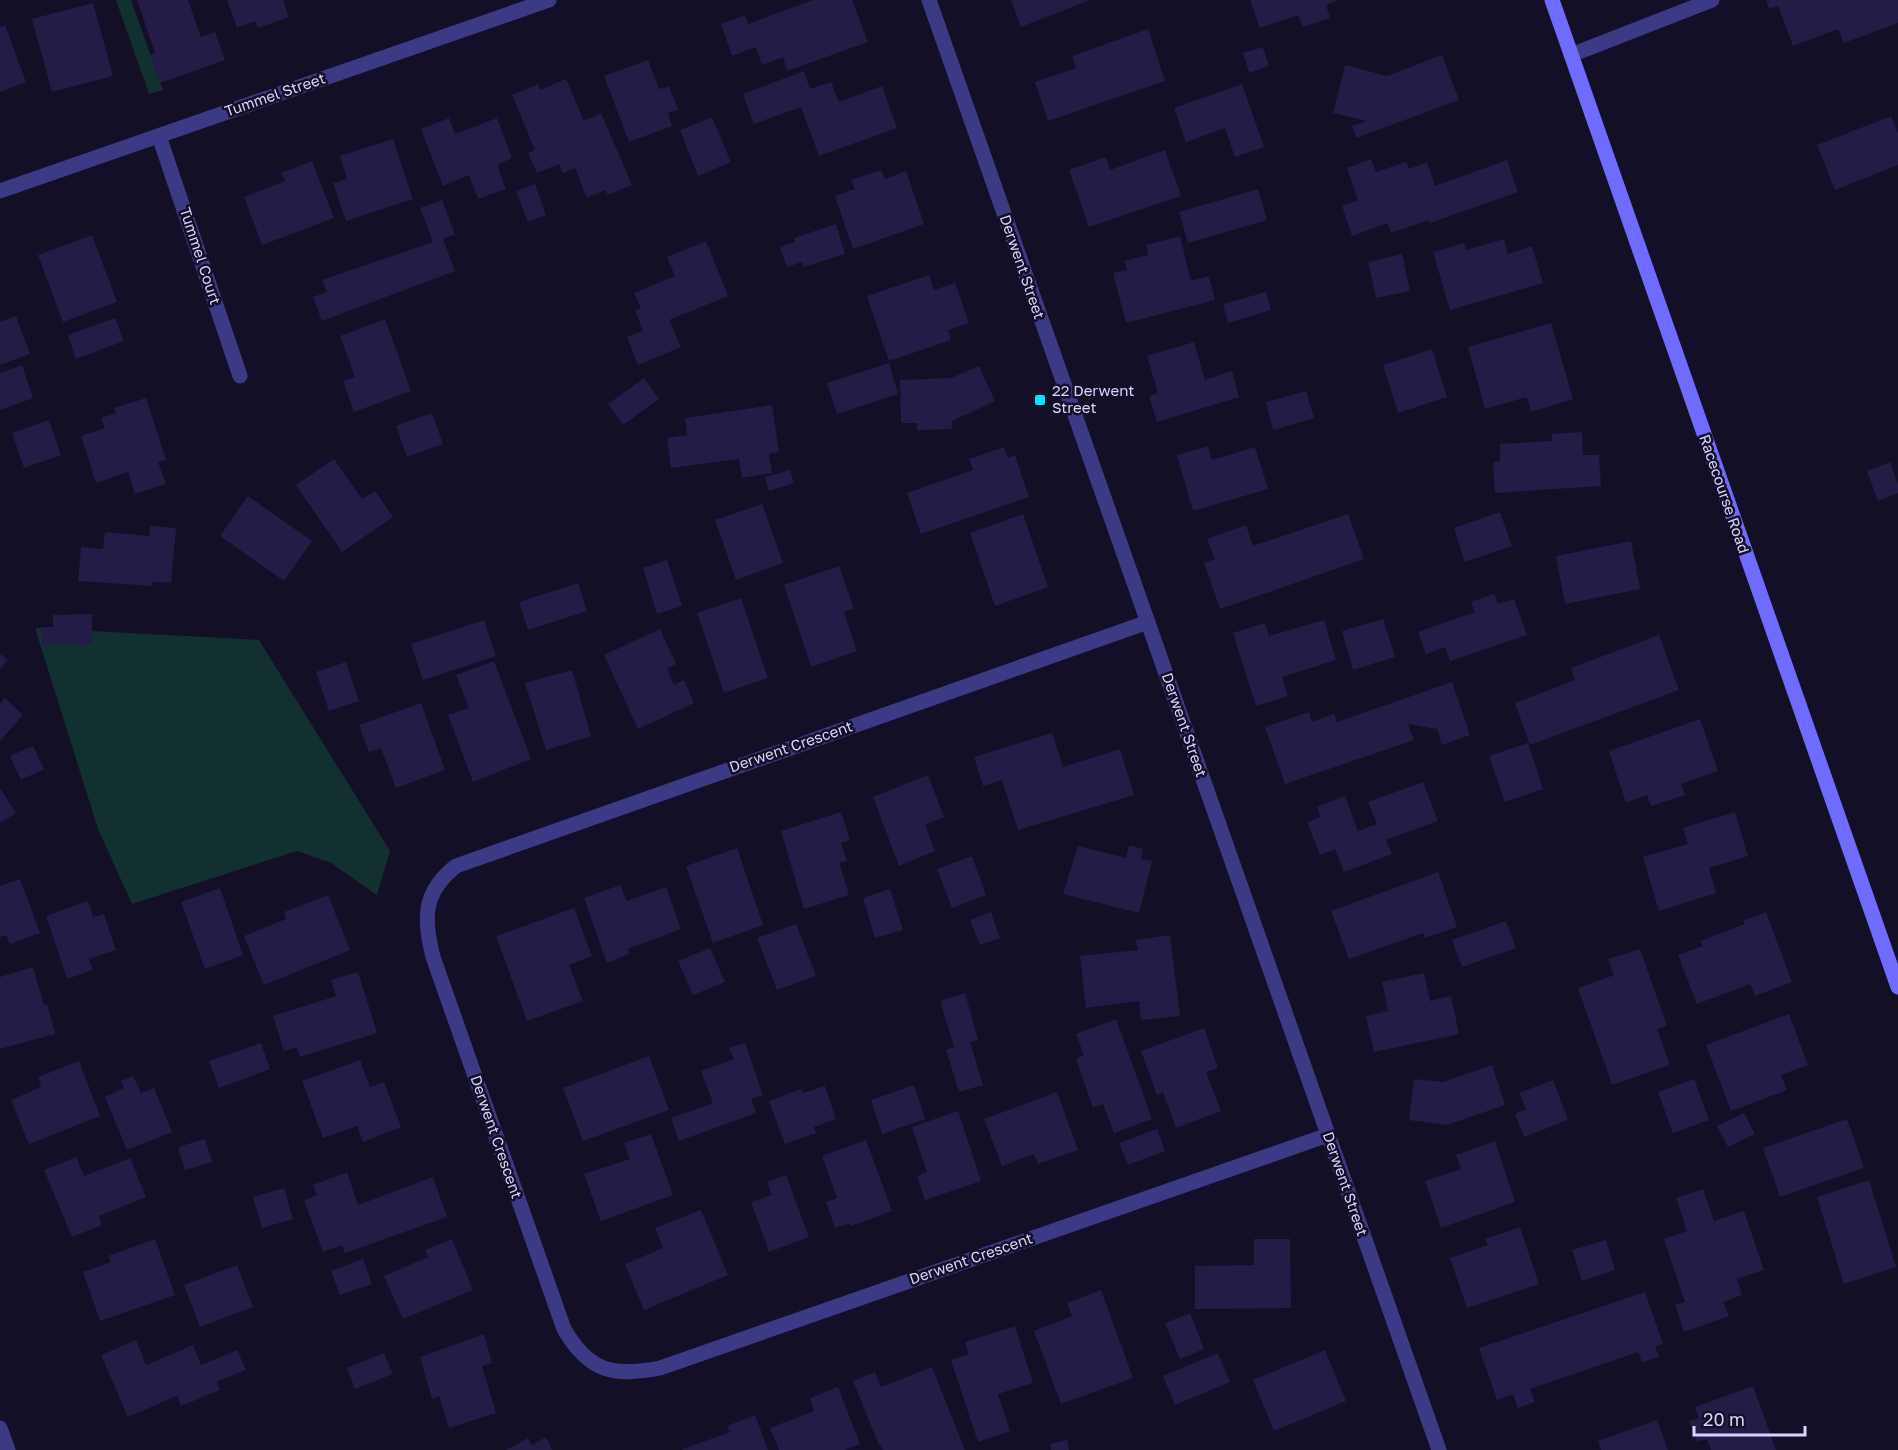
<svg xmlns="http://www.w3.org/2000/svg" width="1898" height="1450" viewBox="0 0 1898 1450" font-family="'Golos Text',sans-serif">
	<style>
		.green { fill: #12302f }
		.building { fill: #241b47 }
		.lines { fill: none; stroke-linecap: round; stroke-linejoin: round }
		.street { stroke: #3d3a85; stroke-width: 15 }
		.secondary { stroke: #6f6bff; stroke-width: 15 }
		.poi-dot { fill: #00e5ff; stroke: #130f26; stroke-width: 2 }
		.labels { text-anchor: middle; stroke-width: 5; stroke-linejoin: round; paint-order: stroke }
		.street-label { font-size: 15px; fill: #d9d4ff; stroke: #130f26 }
		.poi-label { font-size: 15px; fill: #d9d4ff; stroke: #130f26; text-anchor: start }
	</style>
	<rect width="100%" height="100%" fill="#130f26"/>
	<g class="green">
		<polygon points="116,0 131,0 163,90 149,94"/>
		<polygon points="35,628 259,640 390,851 377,895 331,863 297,851 132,904 98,829"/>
	</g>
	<g class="building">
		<polygon points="137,0 188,0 201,37 215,32 225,60 160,83 150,55 155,53"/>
		<polygon points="227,0 283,0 289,17 258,28 255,21 237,28"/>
		<polygon points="813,0 852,0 868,42 787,71 783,57 762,65 756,47 732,56 721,24 745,15 748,24"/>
		<polygon points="1011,0 1090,0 1021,27"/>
		<polygon points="1250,0 1338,0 1326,5 1330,18 1303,27 1298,15 1260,28"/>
		<polygon points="1766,0 1898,0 1898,23 1844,43 1838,29 1793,46 1778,6 1769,9"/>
		<polygon points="93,3 113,76 52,92 32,19"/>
		<polygon points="5,25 26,82 0,92 0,27"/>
		<polygon points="1148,29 1165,81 1048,121 1035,82 1076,68 1072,56"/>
		<polygon points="1263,47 1269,66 1249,73 1243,53"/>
		<polygon points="1442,55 1459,100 1356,138 1352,126 1367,121 1333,113 1345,65 1387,76"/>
		<polygon points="648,60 659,89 669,86 678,110 668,113 672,126 629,142 604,76"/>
		<polygon points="804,71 810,89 831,82 839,102 882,86 897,128 819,156 801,107 754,124 743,94"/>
		<polygon points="566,79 584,121 601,113 632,185 608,195 605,190 587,198 575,168 563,173 559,164 537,173 528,153 535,150 512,95 538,84 540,90"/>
		<polygon points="1242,84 1264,147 1235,157 1225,128 1186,142 1174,108"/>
		<polygon points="1891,116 1898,133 1898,165 1835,190 1817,145"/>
		<polygon points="712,117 731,162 698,176 680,130"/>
		<polygon points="449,118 455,134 497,118 512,158 497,165 506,189 478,199 469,175 443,186 421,129"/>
		<polygon points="393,139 413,199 346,221 333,183 347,179 340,156"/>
		<polygon points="1165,150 1181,196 1089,227 1069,170 1106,157 1110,170"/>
		<polygon points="1371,159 1376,172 1406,162 1409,169 1427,162 1435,186 1507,160 1518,192 1430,223 1429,220 1391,233 1387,223 1352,236 1342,206 1358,200 1347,168"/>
		<polygon points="312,161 334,218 262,245 244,197 285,181 281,173"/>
		<polygon points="881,170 885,179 906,171 924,224 853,249 835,196 855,189 851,180"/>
		<polygon points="535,184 546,215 528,222 516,191"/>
		<polygon points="1258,189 1267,220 1188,243 1179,212"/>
		<polygon points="442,200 455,234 443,239 455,271 322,321 313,297 327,292 322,280 433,242 420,208"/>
		<polygon points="836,224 845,254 804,267 802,262 787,267 780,247 795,242 794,238"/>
		<polygon points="92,235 117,302 63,322 38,255"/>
		<polygon points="1180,236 1191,281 1209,276 1215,300 1126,323 1113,273 1127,270 1124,261 1148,255 1146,245"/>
		<polygon points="1504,239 1508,254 1532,246 1543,283 1450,310 1433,252 1464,243 1466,250"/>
		<polygon points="706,241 728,296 669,320 681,347 638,365 627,337 643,331 635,310 641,308 634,293 675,276 667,257"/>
		<polygon points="1402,254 1410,291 1376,298 1368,262"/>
		<polygon points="929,275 934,290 955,283 969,323 948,330 951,340 889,361 867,296"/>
		<polygon points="1266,292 1271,310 1228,323 1223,304"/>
		<polygon points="16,316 30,354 0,365 0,322"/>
		<polygon points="115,318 124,341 76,359 68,335"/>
		<polygon points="385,319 411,391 354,412 343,381 355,377 340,336"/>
		<polygon points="1551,323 1573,399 1531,412 1527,397 1485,409 1468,347"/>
		<polygon points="1194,342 1205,380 1232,371 1239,397 1157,422 1149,396 1158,393 1147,356"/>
		<polygon points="1432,349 1447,397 1398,413 1383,365"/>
		<polygon points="889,363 898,394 837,414 827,383"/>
		<polygon points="22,365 33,398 0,410 0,373"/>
		<polygon points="979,366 995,401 952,421 952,429 917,430 917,423 901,423 900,380 951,378"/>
		<polygon points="644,378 659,399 623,425 608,404"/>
		<polygon points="1306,391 1314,418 1273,430 1266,402"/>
		<polygon points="146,398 166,460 158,462 166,484 135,494 128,472 96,483 81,436 105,428 101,418 116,413 114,408"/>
		<polygon points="772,405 779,452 769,454 772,473 742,478 739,459 671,468 667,438 687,435 685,418"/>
		<polygon points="432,413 443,444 407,457 396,426"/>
		<polygon points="49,420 61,455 24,468 12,433"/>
		<polygon points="1582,432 1583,455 1599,455 1601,486 1495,493 1493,462 1500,461 1500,444 1552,441 1552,434"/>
		<polygon points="1208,446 1212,460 1255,447 1268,489 1193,511 1177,455"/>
		<polygon points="1004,447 1008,458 1015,455 1029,497 921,534 907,493 973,470 969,459"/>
		<polygon points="334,459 362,499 375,491 393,517 342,552 296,485"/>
		<polygon points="1890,462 1898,484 1898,493 1878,501 1867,471"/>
		<polygon points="790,470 794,483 769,491 765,477"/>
		<polygon points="248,496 312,541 284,581 220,536"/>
		<polygon points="762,504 783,563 736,580 715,520"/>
		<polygon points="1500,512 1512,546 1465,562 1454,528"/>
		<polygon points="1023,514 1048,587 995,606 970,533"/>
		<polygon points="1348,514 1364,559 1220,609 1204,563 1215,559 1207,539 1246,525 1253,546"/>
		<polygon points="150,526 176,528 171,583 152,582 152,586 78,581 81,547 103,549 105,532 149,536"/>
		<polygon points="1631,541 1640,589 1565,604 1556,556"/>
		<polygon points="667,560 682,606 657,614 643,568"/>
		<polygon points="839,566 854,609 844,612 857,651 811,667 784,585"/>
		<polygon points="578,583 587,611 528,630 519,602"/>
		<polygon points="1494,594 1498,604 1514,599 1527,635 1450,661 1445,647 1426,654 1418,632 1475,612 1471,602"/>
		<polygon points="741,598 768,678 724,693 697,613"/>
		<polygon points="92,614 92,644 42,645 41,627 53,627 53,615"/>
		<polygon points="1383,619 1395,657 1353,670 1342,631"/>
		<polygon points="484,620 496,656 423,680 411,644"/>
		<polygon points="1324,620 1336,660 1282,677 1288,696 1256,706 1233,633 1265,623 1269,636"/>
		<polygon points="660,629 676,664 667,669 674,685 684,680 694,703 638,729 604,655"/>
		<polygon points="1659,635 1679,690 1530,745 1515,703 1575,680 1571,668"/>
		<polygon points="0,654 8,660 0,669"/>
		<polygon points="494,661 531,759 473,782 448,715 469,708 456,675"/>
		<polygon points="346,662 359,701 329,711 316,672"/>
		<polygon points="572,670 591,736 546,750 525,683"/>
		<polygon points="1452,682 1470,735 1442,745 1437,729 1408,724 1414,740 1285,784 1265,727 1309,712 1312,722 1334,714 1337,722"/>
		<polygon points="5,698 23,715 0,741 0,704"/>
		<polygon points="421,703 445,770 396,788 381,748 369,752 359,725"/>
		<polygon points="1700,719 1718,771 1681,784 1685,795 1651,806 1647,795 1626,803 1609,751"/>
		<polygon points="1052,733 1063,767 1120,749 1134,795 1018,830 1002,780 983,786 974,757"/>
		<polygon points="1528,743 1543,789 1505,802 1489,756"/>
		<polygon points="33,746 44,769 21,780 10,756"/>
		<polygon points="928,775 944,817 925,825 935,851 899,866 873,797"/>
		<polygon points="1423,782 1438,821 1386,840 1392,854 1344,872 1335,849 1320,855 1307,822 1321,817 1317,807 1345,796 1358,831 1377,824 1368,802"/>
		<polygon points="0,788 16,813 0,823"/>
		<polygon points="841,812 850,840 841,843 847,861 839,862 849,895 804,909 781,831"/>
		<polygon points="1735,812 1748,856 1709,868 1716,893 1659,911 1643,857 1688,844 1683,828"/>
		<polygon points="1129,845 1143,849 1141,859 1152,861 1139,913 1063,894 1078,846 1126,858"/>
		<polygon points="737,848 763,925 713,943 686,866"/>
		<polygon points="972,856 986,895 952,908 937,869"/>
		<polygon points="1438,872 1457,927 1425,938 1423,933 1349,959 1331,911"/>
		<polygon points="20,879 40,933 10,944 6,935 0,937 0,886"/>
		<polygon points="620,885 627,901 666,887 681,929 628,949 629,954 607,963 584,898"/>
		<polygon points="220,888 243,955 205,969 181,902"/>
		<polygon points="890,889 903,930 875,938 863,898"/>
		<polygon points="328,895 350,950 264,985 244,936 286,919 284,912"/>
		<polygon points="88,901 93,917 104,914 116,950 89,959 93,970 67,979 46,916"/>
		<polygon points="574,908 592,956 569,965 583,1001 527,1021 496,936"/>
		<polygon points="991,912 1000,938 980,945 970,920"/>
		<polygon points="1766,912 1792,982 1755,996 1750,984 1697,1004 1678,955 1703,946 1700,941 1745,924 1743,921"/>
		<polygon points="1506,921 1516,948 1462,967 1452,940"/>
		<polygon points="796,924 816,976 777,990 757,938"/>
		<polygon points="1170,935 1180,1016 1141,1020 1139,1001 1086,1008 1080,956 1138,950 1136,940"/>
		<polygon points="710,948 725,982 693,995 678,961"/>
		<polygon points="1640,949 1667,1026 1657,1029 1670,1065 1612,1085 1578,988 1614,975 1608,959"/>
		<polygon points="33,967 44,1005 47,1004 55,1034 0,1049 0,977"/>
		<polygon points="358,972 377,1033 300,1057 297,1047 284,1051 273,1016 336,996 331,980"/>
		<polygon points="1424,973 1430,1001 1451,996 1459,1034 1374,1052 1366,1016 1388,1011 1382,982"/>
		<polygon points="965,993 978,1040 970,1042 983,1085 959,1092 946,1050 954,1047 940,1001"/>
		<polygon points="1789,1014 1808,1065 1781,1075 1787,1090 1731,1111 1706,1045"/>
		<polygon points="1116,1019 1152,1119 1114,1133 1103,1104 1093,1108 1076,1059 1084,1055 1076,1034"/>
		<polygon points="1204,1028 1218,1068 1206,1072 1221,1111 1176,1128 1163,1092 1157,1095 1141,1051"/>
		<polygon points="261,1043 270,1069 219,1088 209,1061"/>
		<polygon points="745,1043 763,1095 751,1099 756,1113 679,1141 671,1118 713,1103 701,1071 734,1059 729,1048"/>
		<polygon points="649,1056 669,1110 583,1141 563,1088"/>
		<polygon points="360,1060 370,1087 384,1082 401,1127 363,1142 357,1126 323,1138 302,1081"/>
		<polygon points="79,1061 100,1116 29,1144 11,1100 41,1087 38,1077"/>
		<polygon points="1492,1065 1505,1105 1447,1125 1409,1120 1414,1079 1443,1082"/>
		<polygon points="133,1076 141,1093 154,1088 172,1132 127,1150 105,1097 124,1088 121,1081"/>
		<polygon points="1694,1079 1709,1120 1673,1133 1658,1092"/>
		<polygon points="1553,1080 1568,1120 1524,1137 1515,1114 1526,1109 1519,1093"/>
		<polygon points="914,1085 925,1119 882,1134 871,1100"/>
		<polygon points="825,1086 836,1119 814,1127 816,1133 785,1144 769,1101 801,1089 803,1093"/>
		<polygon points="1057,1092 1078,1150 1038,1164 1034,1154 1002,1166 984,1119"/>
		<polygon points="958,1111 981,1181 925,1200 917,1176 927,1172 912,1127"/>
		<polygon points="1744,1113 1755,1134 1728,1147 1717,1126"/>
		<polygon points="1847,1119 1864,1168 1780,1197 1763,1148"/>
		<polygon points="1157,1129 1165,1151 1128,1165 1119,1143"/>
		<polygon points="651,1134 673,1195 601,1221 584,1174 630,1159 624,1143"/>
		<polygon points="205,1139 212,1162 185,1170 178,1147"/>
		<polygon points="866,1140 892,1211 851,1226 850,1223 835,1228 826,1202 837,1198 822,1156"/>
		<polygon points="1495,1141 1515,1202 1441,1228 1425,1181 1461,1169 1456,1155"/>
		<polygon points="76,1157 84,1176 130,1158 146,1197 99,1216 102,1225 72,1237 44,1170"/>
		<polygon points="347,1172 358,1205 433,1177 447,1217 345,1253 342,1245 323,1252 304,1200 317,1195 313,1185"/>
		<polygon points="786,1175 809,1237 769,1252 751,1202 772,1195 767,1182"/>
		<polygon points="1869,1180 1896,1267 1844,1284 1817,1197"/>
		<polygon points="284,1188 293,1219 262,1228 253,1197"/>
		<polygon points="1703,1189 1714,1221 1744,1211 1764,1270 1737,1279 1742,1295 1723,1302 1729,1316 1684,1332 1675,1305 1685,1302 1664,1239 1687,1231 1676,1198"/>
		<polygon points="701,1210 728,1275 644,1310 625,1264 663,1248 655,1228"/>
		<polygon points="1520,1227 1539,1284 1467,1308 1450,1258 1488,1245 1485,1239"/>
		<polygon points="155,1239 175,1295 100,1321 83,1272 111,1262 108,1256"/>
		<polygon points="452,1239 473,1290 403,1319 384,1276 428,1257 425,1250"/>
		<polygon points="1254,1239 1290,1239 1291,1308 1195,1309 1195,1266 1254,1265"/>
		<polygon points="1606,1240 1615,1270 1582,1281 1572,1250"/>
		<polygon points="363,1259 372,1284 340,1295 331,1271"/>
		<polygon points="237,1265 253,1307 200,1327 184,1285"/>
		<polygon points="1101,1290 1133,1378 1061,1404 1034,1331 1072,1316 1067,1303"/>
		<polygon points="1645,1292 1663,1344 1655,1346 1659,1357 1642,1362 1638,1352 1530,1389 1535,1402 1518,1408 1513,1394 1497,1400 1479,1348"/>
		<polygon points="1190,1313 1204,1349 1180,1359 1165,1323"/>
		<polygon points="1015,1326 1033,1383 998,1394 1010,1431 978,1442 951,1360 969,1354 965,1342"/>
		<polygon points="484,1334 492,1363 482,1366 496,1413 449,1428 439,1396 432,1399 420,1357"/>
		<polygon points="136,1340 146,1365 193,1345 201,1365 237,1350 246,1370 217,1382 220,1390 181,1406 177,1396 128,1417 101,1355"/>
		<polygon points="1325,1350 1346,1401 1274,1431 1253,1380"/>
		<polygon points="384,1353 393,1374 355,1389 347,1368"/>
		<polygon points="1218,1353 1230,1382 1175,1405 1163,1376"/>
		<polygon points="932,1367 965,1450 883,1450 880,1445 879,1445 853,1381 875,1372 881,1387"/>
		<polygon points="1753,1386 1776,1450 1711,1450 1707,1439 1697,1442 1689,1421 1699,1418 1695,1407"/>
		<polygon points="838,1387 860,1444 844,1450 779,1450 770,1428 814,1411 810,1398"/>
		<polygon points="755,1415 768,1450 681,1450 730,1432 727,1426"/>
		<polygon points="1657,1420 1668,1450 1601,1450 1598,1441"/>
		<polygon points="546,1437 552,1450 506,1450 528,1438 532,1445"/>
		<polygon points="1067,1440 1069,1450 1051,1450 1050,1444"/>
	</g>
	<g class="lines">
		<g class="street">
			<polyline points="929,0 1439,1450"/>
			<polyline points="1571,55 1712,0"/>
			<polyline points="159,136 240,376"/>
			<polyline points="0,191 549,0"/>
			<path d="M 1148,622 L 456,866 C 423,892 423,918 433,957 L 564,1329 C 589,1372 613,1377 660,1368 L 1328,1135"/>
			<polyline points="0,1428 8,1450"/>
		</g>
		<polyline class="secondary" points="1552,0 1898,987"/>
	</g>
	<rect class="poi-dot" x="1034" y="394" width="12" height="12" rx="3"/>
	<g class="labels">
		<g class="street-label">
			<text transform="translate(275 95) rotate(-19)" y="5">Tummel Street</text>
			<text transform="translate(200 256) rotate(72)" y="5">Tummel Court</text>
			<text transform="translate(1022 267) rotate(71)" y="5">Derwent Street</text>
			<text transform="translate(1724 494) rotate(71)" y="5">Racecourse Road</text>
			<text transform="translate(1184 725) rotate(71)" y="5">Derwent Street</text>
			<text transform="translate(791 747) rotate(-19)" y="5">Derwent Crescent</text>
			<text transform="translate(496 1137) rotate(71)" y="5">Derwent Crescent</text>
			<text transform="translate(1345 1184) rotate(71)" y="5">Derwent Street</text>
			<text transform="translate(971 1259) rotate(-19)" y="5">Derwent Crescent</text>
		</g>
		<g class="poi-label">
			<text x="1052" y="396">22 Derwent<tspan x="1052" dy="17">Street</tspan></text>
		</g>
	</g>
	<path d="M1694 1426v9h111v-9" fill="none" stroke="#d9d4ff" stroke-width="3"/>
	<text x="1703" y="1426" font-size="18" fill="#d9d4ff" stroke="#130f26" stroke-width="4.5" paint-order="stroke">20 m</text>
</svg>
